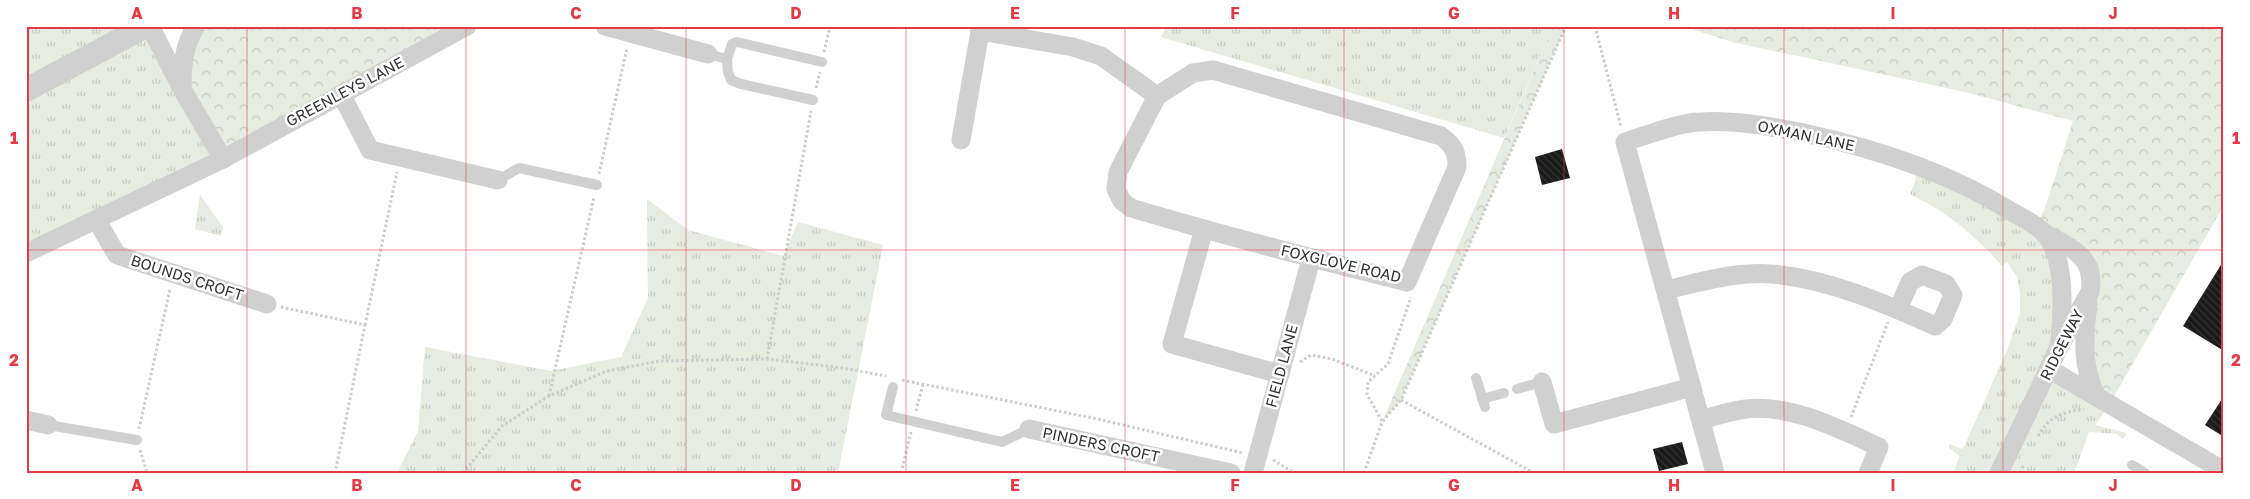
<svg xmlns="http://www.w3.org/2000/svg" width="2250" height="499" viewBox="0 0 2250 499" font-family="'Golos Text',sans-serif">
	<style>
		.grass { fill: url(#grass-tufts) }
		.forest { fill: url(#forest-crowns) }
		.building { fill: url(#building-back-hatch) }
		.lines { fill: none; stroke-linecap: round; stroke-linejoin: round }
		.path { stroke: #cdcdcd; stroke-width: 3; stroke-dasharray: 2.5 2.5; stroke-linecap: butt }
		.service { stroke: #d0d0d0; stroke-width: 10 }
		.minor { stroke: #d0d0d0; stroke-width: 19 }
		.tertiary { stroke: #d0d0d0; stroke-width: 24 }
		.grid { fill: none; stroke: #e63946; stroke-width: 1; stroke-opacity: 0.55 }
		.labels { text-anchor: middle; stroke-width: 5; stroke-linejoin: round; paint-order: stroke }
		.street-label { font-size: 15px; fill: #333; stroke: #fff }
		.neatline { fill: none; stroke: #e63946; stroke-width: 2 }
		.grid-label { font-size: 16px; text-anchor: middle; font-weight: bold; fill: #e63946 }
	</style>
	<defs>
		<pattern id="grass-tufts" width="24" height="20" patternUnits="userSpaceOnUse" patternTransform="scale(1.25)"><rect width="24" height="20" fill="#e6ecdf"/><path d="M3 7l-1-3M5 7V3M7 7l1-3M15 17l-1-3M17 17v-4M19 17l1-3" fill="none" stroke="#c6cbc0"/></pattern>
		<pattern id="forest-crowns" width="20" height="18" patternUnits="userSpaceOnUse" patternTransform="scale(1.25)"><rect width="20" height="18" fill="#e6ecdf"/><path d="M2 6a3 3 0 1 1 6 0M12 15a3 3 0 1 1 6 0" fill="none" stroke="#c6cbc0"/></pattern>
		<pattern id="building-back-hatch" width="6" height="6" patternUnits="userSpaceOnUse" patternTransform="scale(1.25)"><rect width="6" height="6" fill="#1a1a1a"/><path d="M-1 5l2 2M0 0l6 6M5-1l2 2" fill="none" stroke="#333"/></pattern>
	</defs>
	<rect width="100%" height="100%" fill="#fff"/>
	<g class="grass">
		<polygon points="26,26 150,26 223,159 26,253"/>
		<polygon points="1167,26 1553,26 1504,138 1161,37"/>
		<path d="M 1918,164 L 2035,226 L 2058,263 L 2049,369 L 2109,405 L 2095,425 L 2127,433 L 2123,439 L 2117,434 L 2089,432 L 2074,473 L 1953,473 L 1960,456 L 1949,448 L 1949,444 L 1963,449 L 2007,350 L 2020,313 L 2020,293 L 2017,277 L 2007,262 L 2002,266 C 1974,234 1948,213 1910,194 L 1915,182 Z"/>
		<polygon points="200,195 223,227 221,236 195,229"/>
		<polygon points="647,199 688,230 783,256 798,222 883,245 838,473 397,473 418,431 425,347 551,371 621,357 648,298"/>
	</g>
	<g class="forest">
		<polygon points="196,26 467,26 223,159 182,89"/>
		<polygon points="1553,26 1566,26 1401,400 1382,422"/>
		<polygon points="1682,26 2224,26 2224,205 2109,405 2096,396 2090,275 2035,226 2044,211 2073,121 1965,92 1732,42"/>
	</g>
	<g class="building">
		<polygon points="1562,149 1570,178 1542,185 1535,157"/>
		<polygon points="2224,260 2224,351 2183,326"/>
		<polygon points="2224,396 2224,437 2205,425"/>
		<polygon points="1682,442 1688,464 1659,471 1653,449"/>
	</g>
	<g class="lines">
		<g class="path">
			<polyline points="1595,26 1621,127"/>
			<polyline points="824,52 830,26"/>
			<polyline points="816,88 820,72"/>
			<polyline points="599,174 627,48"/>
			<polyline points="281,307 365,325 335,473"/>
			<polyline points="365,325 397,172"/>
			<polyline points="767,359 811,111"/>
			<polyline points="1300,362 1311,355 1332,359 1375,376"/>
			<polyline points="902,380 1093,418 1243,453"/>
			<polyline points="549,396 594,197"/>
			<polyline points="1401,400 1534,473"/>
			<polyline points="916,411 923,384"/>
			<polyline points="1851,417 1888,322"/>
			<polyline points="1382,421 1367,394 1368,382 1388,364 1411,297"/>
			<polyline points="139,429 170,289"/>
			<path d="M 2038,436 C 2048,417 2063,412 2084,409"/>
			<polyline points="140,450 147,473"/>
			<polyline points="1273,460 1294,473"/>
			<polyline points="463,473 502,426 549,396 607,371 660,361 767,359 843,368 886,376"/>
			<polyline points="901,473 911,432"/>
			<polyline points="1364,473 1382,422 1401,400 1566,26"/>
			<polyline points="2020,473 2024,464"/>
		</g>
		<g class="service">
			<polyline points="708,54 727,59 732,44 737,42 822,62"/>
			<polyline points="727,59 728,72 731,80 741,84 813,100"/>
			<polyline points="498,180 519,168 597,185"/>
			<polyline points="1476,378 1485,407"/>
			<polyline points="893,387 886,415 1002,442 1029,429"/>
			<polyline points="1517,389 1542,382"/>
			<polyline points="1482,399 1504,393"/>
			<polyline points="48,425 137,440"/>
			<polyline points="2132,465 2145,473"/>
		</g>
		<g class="minor">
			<polyline points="150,26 182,89 223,159"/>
			<polyline points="605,26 708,54"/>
			<polyline points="980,31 1073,47 1101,56 1157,96"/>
			<path d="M 1213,70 L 1441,136 C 1453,145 1457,151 1457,167 L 1407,282 C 1314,259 1222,235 1131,208 L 1122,201 L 1116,189 L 1118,172 L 1157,96 L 1193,73 Z"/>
			<path d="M 182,87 C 182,65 184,45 196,26"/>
			<polyline points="341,94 370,150 498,180"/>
			<polyline points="961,140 981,26"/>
			<polyline points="97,221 117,255 267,304"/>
			<polyline points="1204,229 1172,344 1280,374"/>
			<polyline points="26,253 223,159 467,26"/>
			<path d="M 1666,290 C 1701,282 1736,271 1772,274 C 1828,279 1884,303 1935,326 L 1943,319 L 1953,295 L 1946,284 L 1922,275 L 1910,282 L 1898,309"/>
			<path d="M 2088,303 C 2084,338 2081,363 2096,396"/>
			<polyline points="2049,369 2224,471"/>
			<polyline points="1542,382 1554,424 1692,387"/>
			<polyline points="26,420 48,425"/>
			<path d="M 1701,420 C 1715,416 1731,411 1746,409 C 1792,404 1839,429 1879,447 L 1868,473"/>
			<polyline points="1029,429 1231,473"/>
			<polyline points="1253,473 1311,259"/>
			<path d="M 1715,473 L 1625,142 C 1644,136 1681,122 1699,122 C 1734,120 1769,126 1804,133 C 1877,149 1949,172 2012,212 C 2022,218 2036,224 2044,233 C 2067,257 2063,316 2059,347"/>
			<path d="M 1999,473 L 2059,347 L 2090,292 C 2096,256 2071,248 2044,233"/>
		</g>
		<polyline class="tertiary" points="26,90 146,26"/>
	</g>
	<path class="grid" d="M 247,26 L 247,473M 466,26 L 466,473M 686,26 L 686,473M 906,26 L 906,473M 1125,26 L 1125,473M 1344,26 L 1344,473M 1564,26 L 1564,473M 1784,26 L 1784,473M 2003,26 L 2003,473M 26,250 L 2224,250"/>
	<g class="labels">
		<g class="street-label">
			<text transform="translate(345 92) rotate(-28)" y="5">GREENLEYS LANE</text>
			<text transform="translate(1806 136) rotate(12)" y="5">OXMAN LANE</text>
			<text transform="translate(1341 264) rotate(13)" y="5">FOXGLOVE ROAD</text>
			<text transform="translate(187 278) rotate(18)" y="5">BOUNDS CROFT</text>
			<text transform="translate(2062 345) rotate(-63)" y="5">RIDGEWAY</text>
			<text transform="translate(1282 366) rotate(-75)" y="5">FIELD LANE</text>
			<text transform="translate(1101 445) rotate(12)" y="5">PINDERS CROFT</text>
		</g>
	</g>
	<rect width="2250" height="499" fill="none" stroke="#ffffff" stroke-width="55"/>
	<rect x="28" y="28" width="2194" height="444" class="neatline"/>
	<g class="grid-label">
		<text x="137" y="19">A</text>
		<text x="357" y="19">B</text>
		<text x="576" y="19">C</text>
		<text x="796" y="19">D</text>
		<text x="1015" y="19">E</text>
		<text x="1235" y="19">F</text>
		<text x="1454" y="19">G</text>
		<text x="1674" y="19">H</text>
		<text x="1893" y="19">I</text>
		<text x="2113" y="19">J</text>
		<text x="14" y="144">1</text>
		<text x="2236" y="144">1</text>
		<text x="14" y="366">2</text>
		<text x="2236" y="366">2</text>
		<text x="137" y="491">A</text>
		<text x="357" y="491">B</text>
		<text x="576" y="491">C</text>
		<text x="796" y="491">D</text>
		<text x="1015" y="491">E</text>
		<text x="1235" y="491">F</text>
		<text x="1454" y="491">G</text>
		<text x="1674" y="491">H</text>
		<text x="1893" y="491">I</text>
		<text x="2113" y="491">J</text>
	</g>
</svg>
